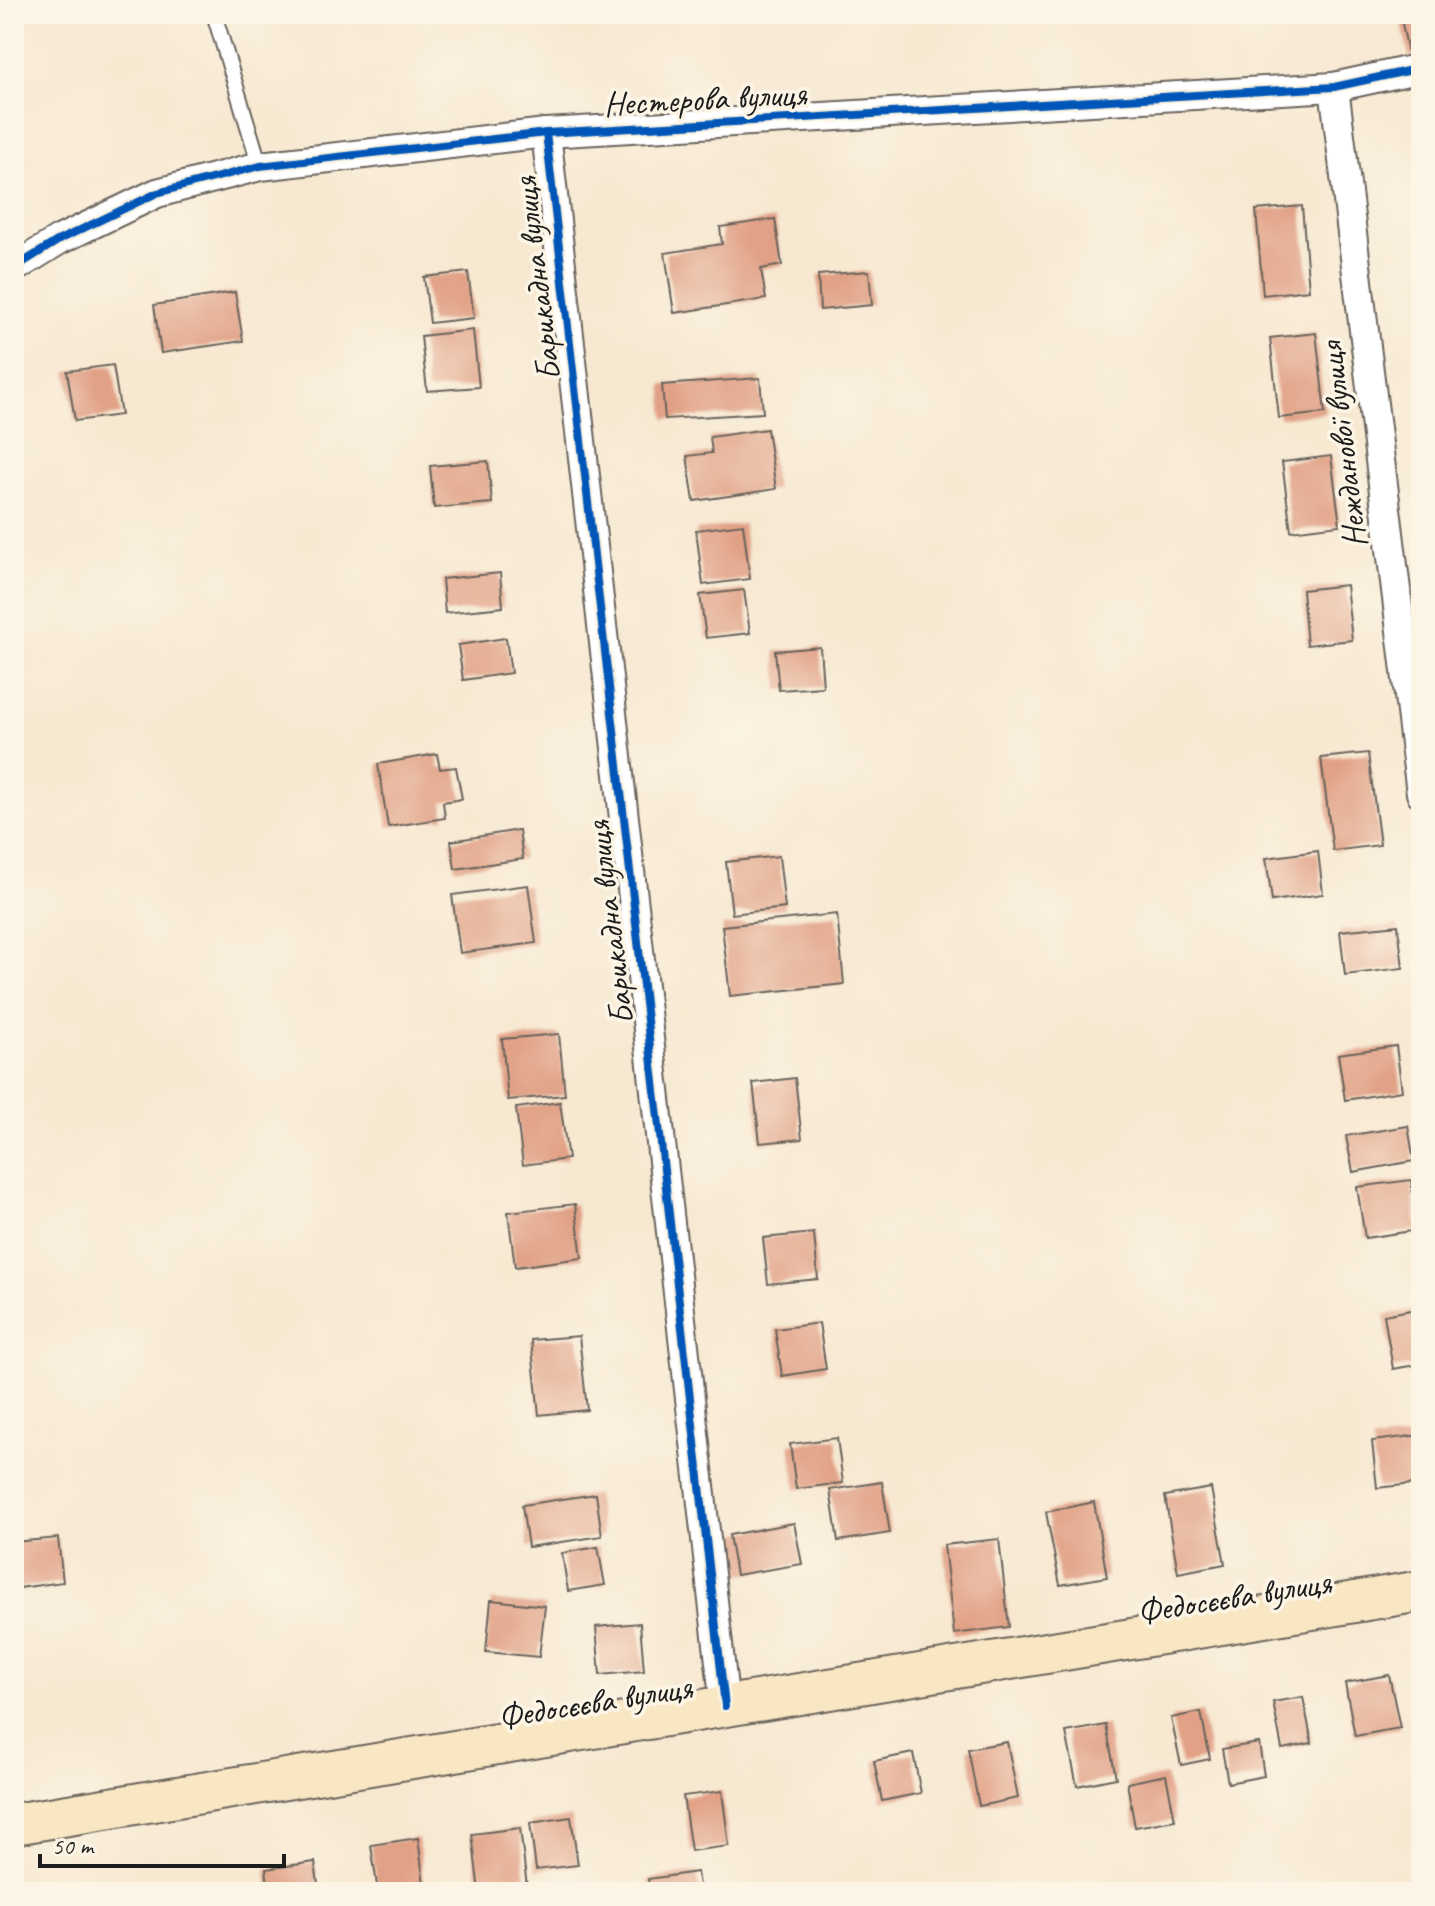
<svg xmlns="http://www.w3.org/2000/svg" width="1435" height="1906" viewBox="0 0 1435 1906" font-family="Caveat,sans-serif">
	<style>
		.building { fill: #e1a186 }
		.lines { fill: none; stroke-linecap: round; stroke-linejoin: round }
		.lane-casing { stroke: #69635b; stroke-width: 18 }
		.street-casing { stroke: #69635b; stroke-width: 32 }
		.secondary-casing { stroke: #69635b; stroke-width: 44 }
		.lane { stroke: #fff; stroke-width: 14 }
		.street { stroke: #fff; stroke-width: 28 }
		.secondary { stroke: #f9e7c3; stroke-width: 40 }
		.cycleway-casing { stroke: #fcf5e5; stroke-width: 13 }
		.cycleway { stroke: #0057b8; stroke-width: 8 }
		.labels { text-anchor: middle; stroke-width: 7; stroke-linejoin: round; paint-order: stroke }
		.street-label { font-size: 34px; fill: #1c1c1c; stroke: #fcf5e5 }
	</style>
	<rect width="100%" height="100%" fill="#fcf5e5"/>
	<filter id="ink" filterUnits="userSpaceOnUse"><feTurbulence type="fractalNoise" baseFrequency=".0125" numOctaves="2"/><feDisplacementMap in="SourceGraphic" scale="16" xChannelSelector="R" yChannelSelector="G"/><feConvolveMatrix kernelMatrix="1 2 1 2 8 2 1 2 1" color-interpolation-filters="sRGB"/></filter>
	<filter id="wash" filterUnits="userSpaceOnUse"><feTurbulence type="fractalNoise" baseFrequency=".006" numOctaves="4" result="noise"/><feDisplacementMap in="SourceGraphic" scale="32" xChannelSelector="R" yChannelSelector="G"/><feGaussianBlur stdDeviation="1.8" result="paint"/><feColorMatrix in="noise" values="0 0 0 0 0 0 0 0 0 0 0 0 0 0 0 0 0 1.4 0 .05"/><feComposite in="paint" operator="in"/></filter>
	<g filter="url(#wash)">
		<rect width="100%" height="100%" fill="#f7e8d1"/>
		<g id="blocks">
			<g class="building">
				<polygon points="1400,14 1421,14 1421,54 1409,57"/>
				<polygon points="1302,206 1309,290 1263,295 1256,210"/>
				<polygon points="775,219 782,265 761,269 766,299 674,313 665,253 722,244 720,227"/>
				<polygon points="869,271 872,305 820,310 818,275"/>
				<polygon points="468,272 474,318 430,323 424,277"/>
				<polygon points="235,292 243,341 161,353 154,305"/>
				<polygon points="473,330 479,387 427,391 421,336"/>
				<polygon points="1316,333 1325,413 1279,418 1270,338"/>
				<polygon points="113,365 121,415 75,421 67,371"/>
				<polygon points="760,378 763,413 665,419 662,385"/>
				<polygon points="767,429 776,489 694,501 687,456 712,453 710,437"/>
				<polygon points="1331,456 1340,525 1291,531 1282,462"/>
				<polygon points="488,461 492,503 434,508 430,466"/>
				<polygon points="743,524 750,579 703,585 696,530"/>
				<polygon points="500,573 503,607 445,613 442,579"/>
				<polygon points="1346,585 1352,640 1307,645 1302,590"/>
				<polygon points="744,590 750,633 706,638 700,595"/>
				<polygon points="506,638 511,673 463,680 458,645"/>
				<polygon points="820,647 823,687 779,690 775,651"/>
				<polygon points="1368,753 1380,845 1333,851 1321,758"/>
				<polygon points="437,754 440,769 456,767 462,799 443,802 445,818 388,827 378,764"/>
				<polygon points="519,830 523,859 455,869 451,841"/>
				<polygon points="1318,851 1323,894 1272,901 1266,858"/>
				<polygon points="779,856 785,908 732,914 726,862"/>
				<polygon points="528,885 536,943 460,953 452,895"/>
				<polygon points="837,914 844,984 730,996 722,926"/>
				<polygon points="1398,925 1403,968 1345,975 1340,931"/>
				<polygon points="559,1034 565,1095 508,1100 502,1039"/>
				<polygon points="1396,1046 1402,1091 1345,1100 1338,1054"/>
				<polygon points="795,1078 802,1139 760,1143 753,1083"/>
				<polygon points="560,1102 568,1159 523,1165 516,1108"/>
				<polygon points="1408,1126 1414,1161 1353,1172 1346,1136"/>
				<polygon points="1411,1180 1418,1230 1365,1238 1357,1187"/>
				<polygon points="575,1204 582,1258 515,1267 508,1212"/>
				<polygon points="814,1233 818,1279 768,1284 763,1238"/>
				<polygon points="1421,1308 1421,1364 1393,1369 1384,1315"/>
				<polygon points="819,1323 826,1369 782,1376 775,1329"/>
				<polygon points="579,1336 587,1410 539,1415 531,1340"/>
				<polygon points="1421,1435 1421,1483 1377,1488 1372,1441"/>
				<polygon points="837,1438 843,1483 796,1489 790,1444"/>
				<polygon points="882,1482 890,1533 838,1541 830,1490"/>
				<polygon points="1211,1488 1225,1564 1178,1573 1165,1496"/>
				<polygon points="596,1494 602,1536 528,1547 522,1505"/>
				<polygon points="1094,1502 1107,1577 1060,1585 1046,1512"/>
				<polygon points="794,1523 802,1564 736,1575 729,1535"/>
				<polygon points="58,1538 63,1582 19,1588 14,1542"/>
				<polygon points="999,1539 1009,1627 954,1634 944,1545"/>
				<polygon points="598,1547 605,1585 568,1591 562,1553"/>
				<polygon points="491,1600 545,1606 539,1657 486,1652"/>
				<polygon points="640,1623 644,1671 600,1675 596,1627"/>
				<polygon points="1389,1675 1400,1728 1355,1736 1345,1683"/>
				<polygon points="1303,1697 1312,1743 1282,1749 1273,1702"/>
				<polygon points="1201,1712 1210,1759 1181,1765 1171,1718"/>
				<polygon points="1106,1725 1116,1778 1077,1786 1066,1732"/>
				<polygon points="1007,1742 1018,1798 979,1806 968,1749"/>
				<polygon points="1259,1743 1264,1776 1228,1783 1222,1749"/>
				<polygon points="913,1753 921,1793 882,1801 874,1761"/>
				<polygon points="1166,1775 1175,1820 1135,1827 1127,1783"/>
				<polygon points="722,1791 729,1846 691,1851 683,1796"/>
				<polygon points="571,1817 578,1865 536,1870 530,1823"/>
				<polygon points="520,1828 527,1887 479,1892 472,1834"/>
				<polygon points="418,1838 425,1892 378,1892 371,1845"/>
				<polygon points="315,1862 319,1892 269,1892 266,1869"/>
				<polygon points="697,1872 700,1892 650,1892 648,1879"/>
			</g>
		</g>
	</g>
	<g filter="url(#ink)">
		<use href="#blocks" fill-opacity="0" stroke="#69635b" stroke-width="2"/>
		<g class="lines">
			<defs>
				<polyline id="lane" points="214,14 260,166"/>
				<g id="street">
					<polyline points="1334,87 1421,793"/>
					<polyline points="546,133 725,1706"/>
					<polyline points="14,268 59,240 157,193 260,166 546,133 1334,87 1421,68"/>
				</g>
				<polyline id="secondary" points="14,1824 1421,1591"/>
			</defs>
			<use href="#lane" class="lane-casing"/>
			<use href="#street" class="street-casing"/>
			<use href="#secondary" class="secondary-casing"/>
			<use href="#lane" class="lane"/>
			<use href="#street" class="street"/>
			<use href="#secondary" class="secondary"/>
			<defs>
				<g id="cycleway">
					<polyline points="546,133 725,1706"/>
					<polyline points="14,268 59,240 157,193 260,166 546,133 1334,87 1421,68"/>
				</g>
			</defs>
			<use href="#cycleway" class="cycleway-casing"/>
			<use href="#cycleway" class="cycleway"/>
		</g>
	</g>
	<g class="labels">
		<g class="street-label">
			<text transform="translate(705 98) rotate(-3)" y="12">Нестерова вулиця</text>
			<text transform="translate(536 279) rotate(-97)" y="12">Барикадна вулиця</text>
			<text transform="translate(1342 445) rotate(-97)" y="12">Нежданової вулиця</text>
			<text transform="translate(609 923) rotate(-97)" y="12">Барикадна вулиця</text>
			<text transform="translate(1234 1596) rotate(-9)" y="12">Федосєєва вулиця</text>
			<text transform="translate(595 1701) rotate(-9)" y="12">Федосєєва вулиця</text>
		</g>
	</g>
	<rect width="1435" height="1906" fill="none" stroke="#fcf5e5" stroke-width="48"/>
	<path d="M40 1854v12h244v-12" fill="none" stroke="#1c1c1c" stroke-width="4"/>
	<text x="52" y="1854" font-size="24" fill="#1c1c1c" stroke="#fcf5e5" stroke-width="6" paint-order="stroke">50 m</text>
</svg>
